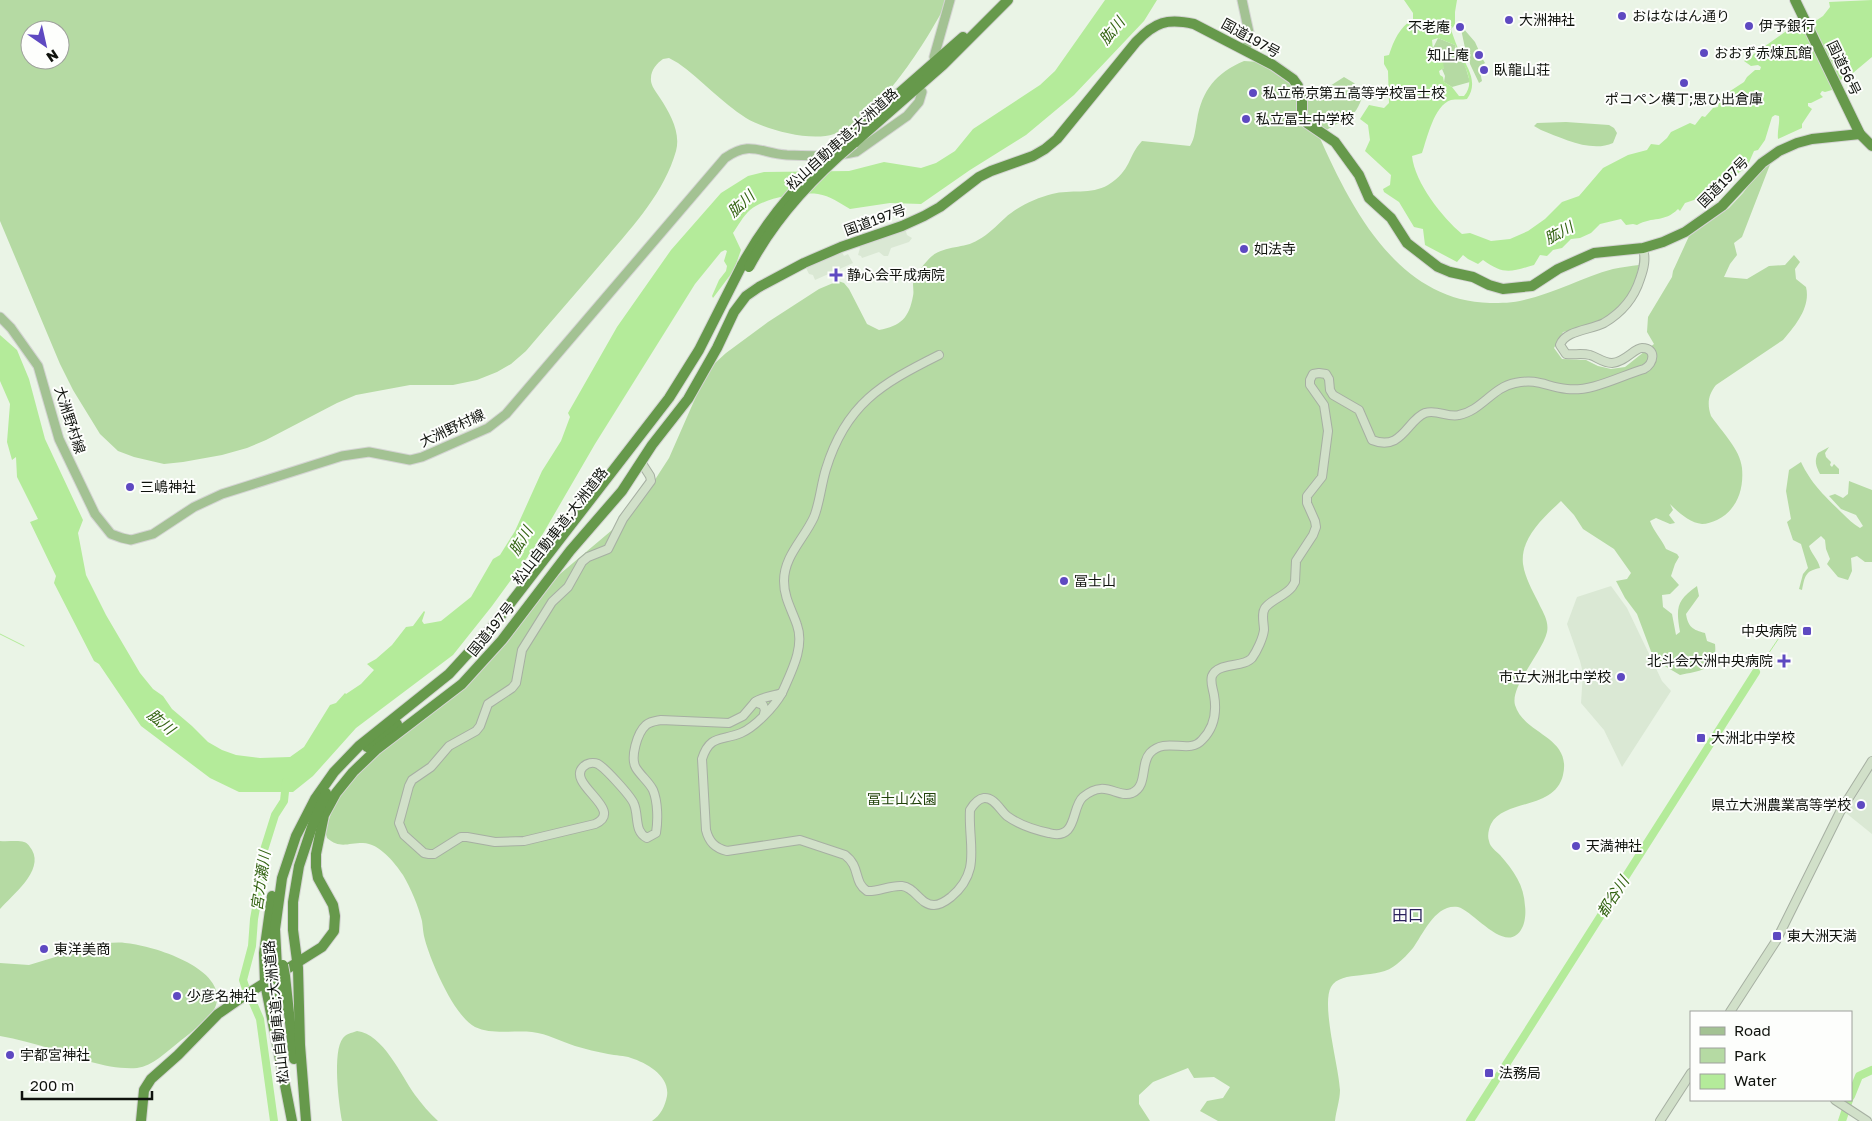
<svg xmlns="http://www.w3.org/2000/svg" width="1872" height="1121" viewBox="0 0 1872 1121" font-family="'Golos Text','Noto Sans JP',sans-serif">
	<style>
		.built { fill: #dae8d4 }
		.green { fill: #b5daa3; fill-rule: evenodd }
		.water { fill: #b4eb9a; fill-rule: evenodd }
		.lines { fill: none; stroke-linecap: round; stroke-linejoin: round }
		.stream { stroke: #b4eb9a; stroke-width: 1 }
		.river { stroke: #b4eb9a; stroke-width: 8 }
		.secondary-casing { stroke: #a6afa2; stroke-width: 10 }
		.primary-casing { stroke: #d4d4d3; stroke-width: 11 }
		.highway-casing { stroke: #d4d4d3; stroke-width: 12 }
		.secondary { stroke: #d1e0c9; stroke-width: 8 }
		.primary { stroke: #a3c293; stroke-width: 9 }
		.highway { stroke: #66994b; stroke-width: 10 }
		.highway-bridge-casing { stroke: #d4d4d3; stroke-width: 12; stroke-linecap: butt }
		.highway-bridge { stroke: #66994b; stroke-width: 10 }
		.poi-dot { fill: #5e49c1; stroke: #fdfefc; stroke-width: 2 }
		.labels { text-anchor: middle; stroke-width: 4; stroke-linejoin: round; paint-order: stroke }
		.poi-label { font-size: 14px; fill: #0f120d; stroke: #fdfefc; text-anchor: start }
		.street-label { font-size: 14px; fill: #0f120d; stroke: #fdfefc }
		.park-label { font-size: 14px; fill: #204209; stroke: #fdfefc }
		.water-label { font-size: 15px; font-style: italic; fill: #346413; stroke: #fdfefc }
		.quarter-label { font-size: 16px; fill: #2b225d; stroke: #fdfefc }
	</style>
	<rect width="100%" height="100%" fill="#eaf4e6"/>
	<g class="built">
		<polygon points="905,228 907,235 912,238 909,242 891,248 888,256 884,256 879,252 862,258 861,256 858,255 860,248 858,246 862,242 874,242"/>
		<polygon points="842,252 844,256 848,254 853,263 815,280 813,275 809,274 806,268"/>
		<polygon points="1611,586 1627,608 1662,681 1671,691 1622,767 1604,730 1581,703 1583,673 1580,661 1567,624 1577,597"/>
		<polygon points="1872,770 1872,834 1846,813"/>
	</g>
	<g class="green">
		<path d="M 0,0 L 948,0 C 927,41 879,119 834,134 C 811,142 766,130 746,118 C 721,102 702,80 678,63 L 669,58 L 663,59 C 657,63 651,70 651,78 C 650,85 656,92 660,98 C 670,113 681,133 676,151 C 664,193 633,226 605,259 C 579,290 552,320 526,351 L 511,364 L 497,372 L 477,380 L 453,385 L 410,385 L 356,395 L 337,403 L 266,440 L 247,448 L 222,455 L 183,462 L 164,464 L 134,457 L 118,451 L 100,434 L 73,390 L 60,364 L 0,221 ZM 30,30 L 60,30 L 60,60 L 30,60 Z"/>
		<polygon points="1463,28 1475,42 1480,53 1477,55 1479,57 1481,56 1485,63 1480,66 1482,71 1480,72 1482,81 1479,83 1470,64 1469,53 1465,48 1461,29"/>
		<polygon points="1438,38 1455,45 1458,57 1464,62 1470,82 1452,87 1444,82 1445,76 1442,69 1444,68 1434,60 1432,50"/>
		<path d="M 1244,61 L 1260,62 L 1294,82 L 1307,104 L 1308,100 L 1344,77 L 1354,83 L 1363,93 C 1356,124 1340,117 1319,136 C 1351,208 1398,301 1490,303 C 1501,303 1513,303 1524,300 C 1555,293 1583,277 1613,269 C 1622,267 1631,266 1639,265 C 1636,278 1634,291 1625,301 C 1612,318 1583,328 1563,332 L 1554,348 L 1562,359 L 1586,360 L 1598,366 L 1611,369 L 1625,367 L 1654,344 L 1647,332 L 1648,317 L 1672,277 L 1673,271 L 1690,234 L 1729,208 L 1743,193 L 1756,175 L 1771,162 L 1742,237 L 1734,243 L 1737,255 L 1730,264 L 1724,277 L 1747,279 L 1769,266 L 1785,265 L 1794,255 L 1800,262 L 1795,269 L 1796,279 L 1806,287 C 1811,307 1795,326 1783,340 L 1716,385 C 1708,395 1707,404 1711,416 C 1722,432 1740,449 1742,468 C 1744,490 1737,510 1717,520 C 1712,522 1707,524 1702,524 C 1690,523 1678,512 1670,504 L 1673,510 L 1669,515 L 1675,523 L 1670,524 L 1656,518 L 1650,521 C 1654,532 1661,538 1666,549 L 1677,554 L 1679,557 L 1675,564 L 1671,576 L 1679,585 L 1670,594 L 1662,595 L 1663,607 L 1672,614 L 1676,635 L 1680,632 C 1676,608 1676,601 1697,586 L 1699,596 L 1686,614 C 1688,627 1693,630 1705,633 L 1707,641 L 1715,644 C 1718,670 1700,671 1680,675 L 1663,665 L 1652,654 L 1637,614 L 1625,598 L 1616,581 L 1627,579 L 1631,573 L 1614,549 L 1583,529 L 1574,515 L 1561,501 C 1544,517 1520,538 1523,564 C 1525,579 1534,593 1540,606 C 1544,614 1549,622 1547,632 C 1542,653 1510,686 1515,705 C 1524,735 1572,736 1563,775 C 1555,810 1504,799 1491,824 C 1489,828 1487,836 1489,841 C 1490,847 1496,851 1500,855 C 1514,871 1524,885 1525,906 C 1526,913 1525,923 1522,928 C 1507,957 1474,911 1458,907 C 1436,903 1423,934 1413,948 C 1408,954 1403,959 1397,964 C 1378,981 1341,969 1331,987 C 1321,1005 1339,1067 1340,1090 C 1340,1100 1336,1111 1335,1121 L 1218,1121 L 1200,1111 L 1207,1101 L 1223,1098 L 1230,1087 L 1214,1077 L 1194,1078 L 1188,1068 L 1153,1082 L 1139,1095 L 1139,1104 L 1150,1121 L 652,1121 C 661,1115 665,1106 667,1096 C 670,1076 647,1063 631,1058 C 624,1055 616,1056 608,1054 C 597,1052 586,1049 575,1046 C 560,1041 548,1034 532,1032 C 514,1030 492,1035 475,1027 C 454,1016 431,962 425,940 C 423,934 423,927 422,921 C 418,905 411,889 403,875 C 395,863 379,843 363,843 C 347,843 340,849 327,838 L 325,831 L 333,808 L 351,772 L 463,682 L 554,579 L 618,525 L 647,492 L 669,458 L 705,376 L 715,363 L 726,353 L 768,322 L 819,289 L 838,281 L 844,283 L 849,289 L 867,324 L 879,330 C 901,326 909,318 913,296 C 914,292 913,288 913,284 C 915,275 925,262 932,256 C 946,245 964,249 978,240 C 989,234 996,226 1005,218 C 1017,207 1036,198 1052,194 C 1071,189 1091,195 1108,185 C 1132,170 1127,157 1142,141 L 1190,146 C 1195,138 1195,130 1197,120 C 1202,90 1216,73 1244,61 Z"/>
		<path d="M 1566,122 L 1609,125 L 1614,128 L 1617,133 L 1613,143 C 1591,153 1562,138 1541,130 L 1534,126 L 1537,123 Z"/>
		<path d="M 1829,447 L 1825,453 L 1826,457 L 1831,462 L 1830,465 L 1832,467 L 1834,464 L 1839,469 L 1839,474 L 1820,474 C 1816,466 1814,461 1818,453 Z"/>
		<path d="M 1801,462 C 1812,485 1824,495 1842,513 C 1848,519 1853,524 1860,528 L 1863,526 L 1856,515 L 1841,509 L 1829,496 L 1835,494 L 1843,498 L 1848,494 L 1849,481 L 1872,490 L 1872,562 L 1865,562 L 1857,556 L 1851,558 L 1852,571 L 1848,580 L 1838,577 L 1827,564 L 1830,559 L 1826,549 L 1825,540 L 1821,536 L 1809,546 C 1812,555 1818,559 1820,568 C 1805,571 1805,576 1802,590 L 1799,589 L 1803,574 L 1808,568 L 1801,544 L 1793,540 L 1787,522 L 1791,519 L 1786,491 L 1789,470 Z"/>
		<path d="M 0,841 C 7,842 18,840 24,842 C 28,843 30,847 32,850 C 44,871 12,895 0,909 Z"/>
		<path d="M 106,943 C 112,943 119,942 125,943 C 151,945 228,968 216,1005 C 213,1016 188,1035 179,1042 C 166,1052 153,1066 137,1068 C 109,1070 77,1058 52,1049 C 35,1044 17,1039 0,1036 L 0,963 L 29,965 L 85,948 Z"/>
		<path d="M 357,1031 C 383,1034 401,1075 415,1095 C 422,1104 429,1113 438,1121 L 342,1121 C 339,1105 332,1051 343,1038 C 346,1034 351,1033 357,1031 Z"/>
	</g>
	<g class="water">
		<path d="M 1105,0 L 1157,0 L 1144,21 L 1074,95 L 1026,135 L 970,170 L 921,204 L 890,203 L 850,209 C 840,203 830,196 818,194 C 799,192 764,198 750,210 C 743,216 738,226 733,233 L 741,250 L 734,270 L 713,298 L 712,296 L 719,280 L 726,271 L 727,266 L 724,261 L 727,251 L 725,250 L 721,252 L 695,284 L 595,444 L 537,544 L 492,606 L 453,655 L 356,728 L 313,776 L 293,792 L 239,792 L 210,778 L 141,726 L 99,664 L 94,661 L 54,583 L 56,576 L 30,522 L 38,519 L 17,477 L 16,457 L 12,460 L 7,442 L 10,404 L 0,381 L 0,335 L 17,350 L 29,379 L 45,439 L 83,520 L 78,533 L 86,575 L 106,615 L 140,673 L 153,689 L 163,696 L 172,709 L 192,726 L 208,742 L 222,750 L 236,755 L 260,758 L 290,757 L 304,747 L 330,705 L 336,703 L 345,693 L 346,694 L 361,684 L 374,670 L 367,664 L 376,659 L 392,645 L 406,627 L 413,626 L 424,611 L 425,612 L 422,621 L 424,624 L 441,621 L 471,597 L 493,559 L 500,555 L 515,531 L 542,471 L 561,441 L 570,417 L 568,413 L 617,327 L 671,250 L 721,193 L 748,176 L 764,172 L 849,171 L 884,162 L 921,168 L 936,163 L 955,151 L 973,129 L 1040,85 L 1055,71 Z"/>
		<path d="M 1404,0 L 1457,0 L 1455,12 L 1455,25 L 1451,29 C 1453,36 1458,49 1461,55 C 1469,69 1478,84 1467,99 C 1462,100 1456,99 1451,100 C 1434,105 1427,139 1422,153 L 1412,156 C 1415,183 1442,217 1462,234 L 1470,233 L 1491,241 L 1510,239 L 1528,231 L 1545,219 L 1562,202 L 1579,196 L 1603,168 L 1628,155 L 1647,150 L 1651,144 L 1659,145 L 1667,138 L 1671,132 L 1690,123 L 1695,125 L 1702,116 L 1705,117 L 1713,108 L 1718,107 L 1719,102 L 1716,100 L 1717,97 L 1721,97 L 1744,82 L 1747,77 L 1755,70 L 1760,70 L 1761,67 L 1758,65 L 1751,66 L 1744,61 L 1799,22 L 1803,32 L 1813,27 L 1814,22 L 1823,16 L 1830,7 L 1829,2 L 1872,0 L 1872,57 L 1847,78 L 1839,80 L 1832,90 L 1825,92 L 1822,91 L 1820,94 L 1823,97 L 1811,103 L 1808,103 L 1808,106 L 1812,109 L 1802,124 L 1802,128 L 1778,139 C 1777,131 1780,123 1779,116 L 1775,115 L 1772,117 L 1765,140 L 1758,150 L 1754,151 L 1747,167 L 1706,196 L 1685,203 L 1680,211 L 1678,209 C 1664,223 1653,216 1637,225 L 1633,224 L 1626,225 L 1621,219 L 1600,224 L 1591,233 L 1580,238 L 1571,239 L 1562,248 L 1553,250 L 1547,256 L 1540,255 L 1534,265 C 1510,272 1504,275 1483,260 L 1478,264 L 1468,259 L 1463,255 L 1457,262 L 1425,245 L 1423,229 L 1414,227 L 1399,202 L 1384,192 L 1383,189 L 1390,185 L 1391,175 L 1365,151 L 1370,140 L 1368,125 L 1360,119 L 1369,105 L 1384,108 L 1389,103 L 1388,71 L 1384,64 L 1384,56 L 1389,55 C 1394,40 1399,28 1413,19 L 1413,13 ZM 1438,38 L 1455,45 C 1460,61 1478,80 1464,96 L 1459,96 L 1452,87 L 1444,82 L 1443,77 L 1440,75 L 1439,71 L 1444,68 L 1443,62 L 1434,60 L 1432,40 Z"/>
	</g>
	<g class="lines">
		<g class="stream">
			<polyline points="0,634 24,646"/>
			<polyline points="1756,672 1787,626"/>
		</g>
		<g class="river">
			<polyline points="246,989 243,980 252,946 254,919 262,875 264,850 275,815 284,801 286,782"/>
			<polyline points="250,996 260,1019 274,1121"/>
			<polyline points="1851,1096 1859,1076 1872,1070"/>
			<polyline points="1470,1121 1756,672"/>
			<polyline points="1842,1121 1849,1100"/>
		</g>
		<defs>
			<g id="secondary">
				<path d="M 641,462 L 650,476 L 651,481 L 623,519 L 608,549 L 588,557 L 582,562 L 568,587 L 552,602 L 522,650 L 516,683 L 512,688 L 488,704 L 480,726 L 476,731 L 449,746 L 431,767 L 412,780 L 409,786 L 399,823 L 404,835 L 424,853 L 429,854 L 434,854 L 461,837 L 467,837 L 495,842 L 524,841 L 595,824 C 626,810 566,784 583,767 C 587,763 593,762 598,764 C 605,768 631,796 634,804 C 639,816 634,832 647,838 L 656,833 C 658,821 658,802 653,790 C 649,782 641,776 636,768 C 630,758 637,733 646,725 C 651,721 656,721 661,720 L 729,723 L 743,716 L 755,702 L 763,705 L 765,710 L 764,714"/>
				<path d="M 782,693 C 791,672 805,647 797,625 C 792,610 784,598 784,581 C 784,556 804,539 814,517 C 820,502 821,485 826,469 C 846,404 881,384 939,355"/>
				<path d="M 755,702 C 761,697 774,696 782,693 C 774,707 755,727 741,733 C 722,741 710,734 702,759 L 706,830 C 709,842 715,848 727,851 L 800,840 L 845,855 C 861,867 853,882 867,891 C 878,892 890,885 902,886 C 915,887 920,905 934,905 C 940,905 946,901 951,897 C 982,871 968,845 970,810 C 973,805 977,799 984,798 C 994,797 1000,810 1007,816 C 1018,824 1035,830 1049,833 C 1078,841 1071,807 1083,797 C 1106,778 1117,799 1132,793 C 1148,786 1140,764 1150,753 C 1166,736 1189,755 1202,740 C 1215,727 1217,712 1214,695 C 1213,689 1210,682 1212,676 C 1218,662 1243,668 1252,658 C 1257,651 1263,638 1264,630 C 1264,623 1261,614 1265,608 C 1272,599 1285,596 1292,587 L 1295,582 L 1296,561 L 1313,535 L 1316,527 L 1315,521 L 1307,503 L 1307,496 L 1322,477 L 1328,431 L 1324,405 L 1310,385 L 1310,380 L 1313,374 L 1319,373 L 1326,374 L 1329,379 L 1330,390 L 1333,395 L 1359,410 L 1372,440 C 1402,452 1407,420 1425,413 C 1437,409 1448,418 1459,415 C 1481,411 1493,387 1515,383 C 1539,378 1546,387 1567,389 C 1592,392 1620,376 1644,369 C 1654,364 1657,348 1642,348 C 1634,348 1626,362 1612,363 C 1603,363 1597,357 1590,355 C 1582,353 1574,355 1566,354 L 1560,345 C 1565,330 1591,330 1604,323 C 1621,313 1634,298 1640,279 C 1644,268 1646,259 1643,248"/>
				<polyline points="1730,1012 1776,941 1840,812 1872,761"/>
				<polyline points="1835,1100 1867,1121"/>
				<polyline points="1660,1121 1691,1073"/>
			</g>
			<g id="primary">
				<polyline points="1242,0 1250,37 1245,50"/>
				<polyline points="934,57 950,0"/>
				<path d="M 0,317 L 11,328 L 38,366 L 59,439 L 95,514 L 111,534 L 122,538 L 131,540 L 153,534 L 194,507 L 222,494 L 342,456 L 369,452 L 410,460 L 422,457 L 488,428 L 506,414 L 725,158 C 750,140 760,153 787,155 C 807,156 836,157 856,152 L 907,116 L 919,102 L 922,92"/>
			</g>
			<g id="highway">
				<polyline points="1795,0 1860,134 1872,146"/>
				<polyline points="848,138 963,37"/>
				<polyline points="854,143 943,65 1008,0"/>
				<polyline points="367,747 397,724"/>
				<polyline points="272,896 264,953 265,983 292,1121"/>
				<polyline points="277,968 275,929 282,878 296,836 315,799 334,772 359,746 449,674 492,627 669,398 699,350 742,265"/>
				<polyline points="285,976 294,1059"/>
				<polyline points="278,979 281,1006"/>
				<path d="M 141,1121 L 144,1090 L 151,1079 L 178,1055 L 218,1014 L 244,996 L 322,947 L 334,931 L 335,916 L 333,905 L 318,878 L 316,867 L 316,854 L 324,815 L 336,793 L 353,772 L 377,749 L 462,684 L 502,640 L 570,551 L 622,491 L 652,445 L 688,399 L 717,348 L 734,312 L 746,296 L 759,287 L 804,263 L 841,247 L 902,226 L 924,216 L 940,207 L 979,177 L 991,171 L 1033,156 L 1045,149 L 1057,139 L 1136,42 C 1155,22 1167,18 1194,24 L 1273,65 L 1293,79 L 1298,86 L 1302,99 L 1302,115 L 1307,123 L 1335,142 L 1359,175 L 1369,198 L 1391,218 L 1407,243 L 1438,267 L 1450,272 L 1473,277 L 1489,285 L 1503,289 L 1532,286 L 1558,269 L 1594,253 L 1643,248 L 1663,242 L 1685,232 L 1722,206 L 1762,163 L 1779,151 L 1797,143 L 1812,139 L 1860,134"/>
				<polyline points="306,1121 300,1045 298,968 293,930 293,902 299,866 313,824 326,793"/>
			</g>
		</defs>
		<use href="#secondary" class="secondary-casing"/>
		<use href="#primary" class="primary-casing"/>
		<use href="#highway" class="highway-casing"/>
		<use href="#secondary" class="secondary"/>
		<use href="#primary" class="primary"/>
		<use href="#highway" class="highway"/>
		<defs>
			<g id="highway-bridge">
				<path d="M 742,265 C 769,215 805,176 848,138"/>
				<path d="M 749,267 C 775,218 811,179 854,143"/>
				<polyline points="283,965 285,976"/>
				<polyline points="277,968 278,979"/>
			</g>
		</defs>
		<use href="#highway-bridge" class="highway-bridge-casing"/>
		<use href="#highway-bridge" class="highway-bridge"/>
	</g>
	<g class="poi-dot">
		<circle cx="1622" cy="16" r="5"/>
		<circle cx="1509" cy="20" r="5"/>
		<circle cx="1749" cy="26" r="5"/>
		<circle cx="1460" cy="27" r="5"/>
		<circle cx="1704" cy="53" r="5"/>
		<circle cx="1479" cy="55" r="5"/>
		<circle cx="1484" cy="70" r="5"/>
		<circle cx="1684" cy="83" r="5"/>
		<circle cx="1253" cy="93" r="5"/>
		<circle cx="1246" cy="119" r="5"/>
		<circle cx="1244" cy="249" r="5"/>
		<path d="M833.5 267.5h5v5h5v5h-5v5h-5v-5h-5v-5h5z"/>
		<circle cx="130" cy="487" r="5"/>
		<circle cx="1064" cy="581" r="5"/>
		<rect x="1802" y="626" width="10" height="10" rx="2.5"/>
		<path d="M1781.5 653.5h5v5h5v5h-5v5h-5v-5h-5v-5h5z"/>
		<circle cx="1621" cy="677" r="5"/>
		<rect x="1696" y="733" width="10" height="10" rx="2.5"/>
		<circle cx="1861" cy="805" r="5"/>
		<circle cx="1576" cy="846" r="5"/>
		<rect x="1772" y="931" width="10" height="10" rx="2.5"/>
		<circle cx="44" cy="949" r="5"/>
		<circle cx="177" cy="996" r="5"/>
		<circle cx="10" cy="1055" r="5"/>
		<rect x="1484" y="1068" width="10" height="10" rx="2.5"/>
	</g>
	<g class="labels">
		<g class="poi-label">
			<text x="1632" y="21">おはなはん通り</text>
			<text x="1519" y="25">大洲神社</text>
			<text x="1759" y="31">伊予銀行</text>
			<text x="1450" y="32" text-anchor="end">不老庵</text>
			<text x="1714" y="58">おおず赤煉瓦館</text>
			<text x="1469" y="60" text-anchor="end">知止庵</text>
			<text x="1494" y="75">臥龍山荘</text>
			<text x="1263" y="98">私立帝京第五高等学校冨士校</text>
			<text x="1684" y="104" text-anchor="middle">ポコペン横丁;思ひ出倉庫</text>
			<text x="1256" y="124">私立冨士中学校</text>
			<text x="1254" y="254">如法寺</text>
			<text x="847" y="280">静心会平成病院</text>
			<text x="140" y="492">三嶋神社</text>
			<text x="1074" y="586">冨士山</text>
			<text x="1797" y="636" text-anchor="end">中央病院</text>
			<text x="1773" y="666" text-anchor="end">北斗会大洲中央病院</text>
			<text x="1611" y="682" text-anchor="end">市立大洲北中学校</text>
			<text x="1711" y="743">大洲北中学校</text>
			<text x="1851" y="810" text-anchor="end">県立大洲農業高等学校</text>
			<text x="1586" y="851">天満神社</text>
			<text x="1787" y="941">東大洲天満</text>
			<text x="54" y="954">東洋美商</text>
			<text x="187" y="1001">少彦名神社</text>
			<text x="20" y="1060">宇都宮神社</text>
			<text x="1499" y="1078">法務局</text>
		</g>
		<g class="street-label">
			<text transform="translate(1251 38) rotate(29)" y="5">国道197号</text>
			<text transform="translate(1844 68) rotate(64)" y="5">国道56号</text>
			<text transform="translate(842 139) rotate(-42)" y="5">松山自動車道;大洲道路</text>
			<text transform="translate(1723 182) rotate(-45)" y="5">国道197号</text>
			<text transform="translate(875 220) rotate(-20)" y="5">国道197号</text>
			<text transform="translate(70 420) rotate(72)" y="5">大洲野村線</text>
			<text transform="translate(452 428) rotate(-25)" y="5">大洲野村線</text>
			<text transform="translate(560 526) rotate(-52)" y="5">松山自動車道;大洲道路</text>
			<text transform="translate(491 629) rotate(-51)" y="5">国道197号</text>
			<text transform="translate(276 1012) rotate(-96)" y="5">松山自動車道;大洲道路</text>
		</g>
		<g class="park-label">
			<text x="902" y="804">冨士山公園</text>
		</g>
		<g class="water-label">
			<text transform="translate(1112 31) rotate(-51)" y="5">肱川</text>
			<text transform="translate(741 204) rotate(-43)" y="5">肱川</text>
			<text transform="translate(1559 233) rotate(-28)" y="5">肱川</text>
			<text transform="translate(521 541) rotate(-59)" y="5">肱川</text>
			<text transform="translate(161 722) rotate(40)" y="5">肱川</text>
			<text transform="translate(261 881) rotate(-82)" y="5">宮ガ瀬川</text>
			<text transform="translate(1613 897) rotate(-57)" y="5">都谷川</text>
		</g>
		<g class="quarter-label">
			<text x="1408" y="921">田口</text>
		</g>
	</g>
	<rect x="1690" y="1011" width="162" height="90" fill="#fdfefc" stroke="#9ea09c"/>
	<rect x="1700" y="1027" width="25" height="8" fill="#a3c293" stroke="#9ea09c"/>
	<text x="1734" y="1036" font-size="15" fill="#0f120d">Road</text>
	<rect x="1700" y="1048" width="25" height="15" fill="#b5daa3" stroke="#9ea09c"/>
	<text x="1734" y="1061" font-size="15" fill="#0f120d">Park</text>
	<rect x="1700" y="1074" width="25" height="15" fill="#b4eb9a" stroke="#9ea09c"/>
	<text x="1734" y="1086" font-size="15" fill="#0f120d">Water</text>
	<g transform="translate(45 45) rotate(146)"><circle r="24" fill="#fdfefc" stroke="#9ea09c"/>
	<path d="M0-4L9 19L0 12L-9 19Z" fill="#5e49c1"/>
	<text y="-8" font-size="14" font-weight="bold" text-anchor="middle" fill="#0f120d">N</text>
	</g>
	<path d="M22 1091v8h130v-8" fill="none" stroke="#0f120d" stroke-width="2.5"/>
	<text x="30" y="1091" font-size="15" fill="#0f120d" stroke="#fdfefc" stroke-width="4" paint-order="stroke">200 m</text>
</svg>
